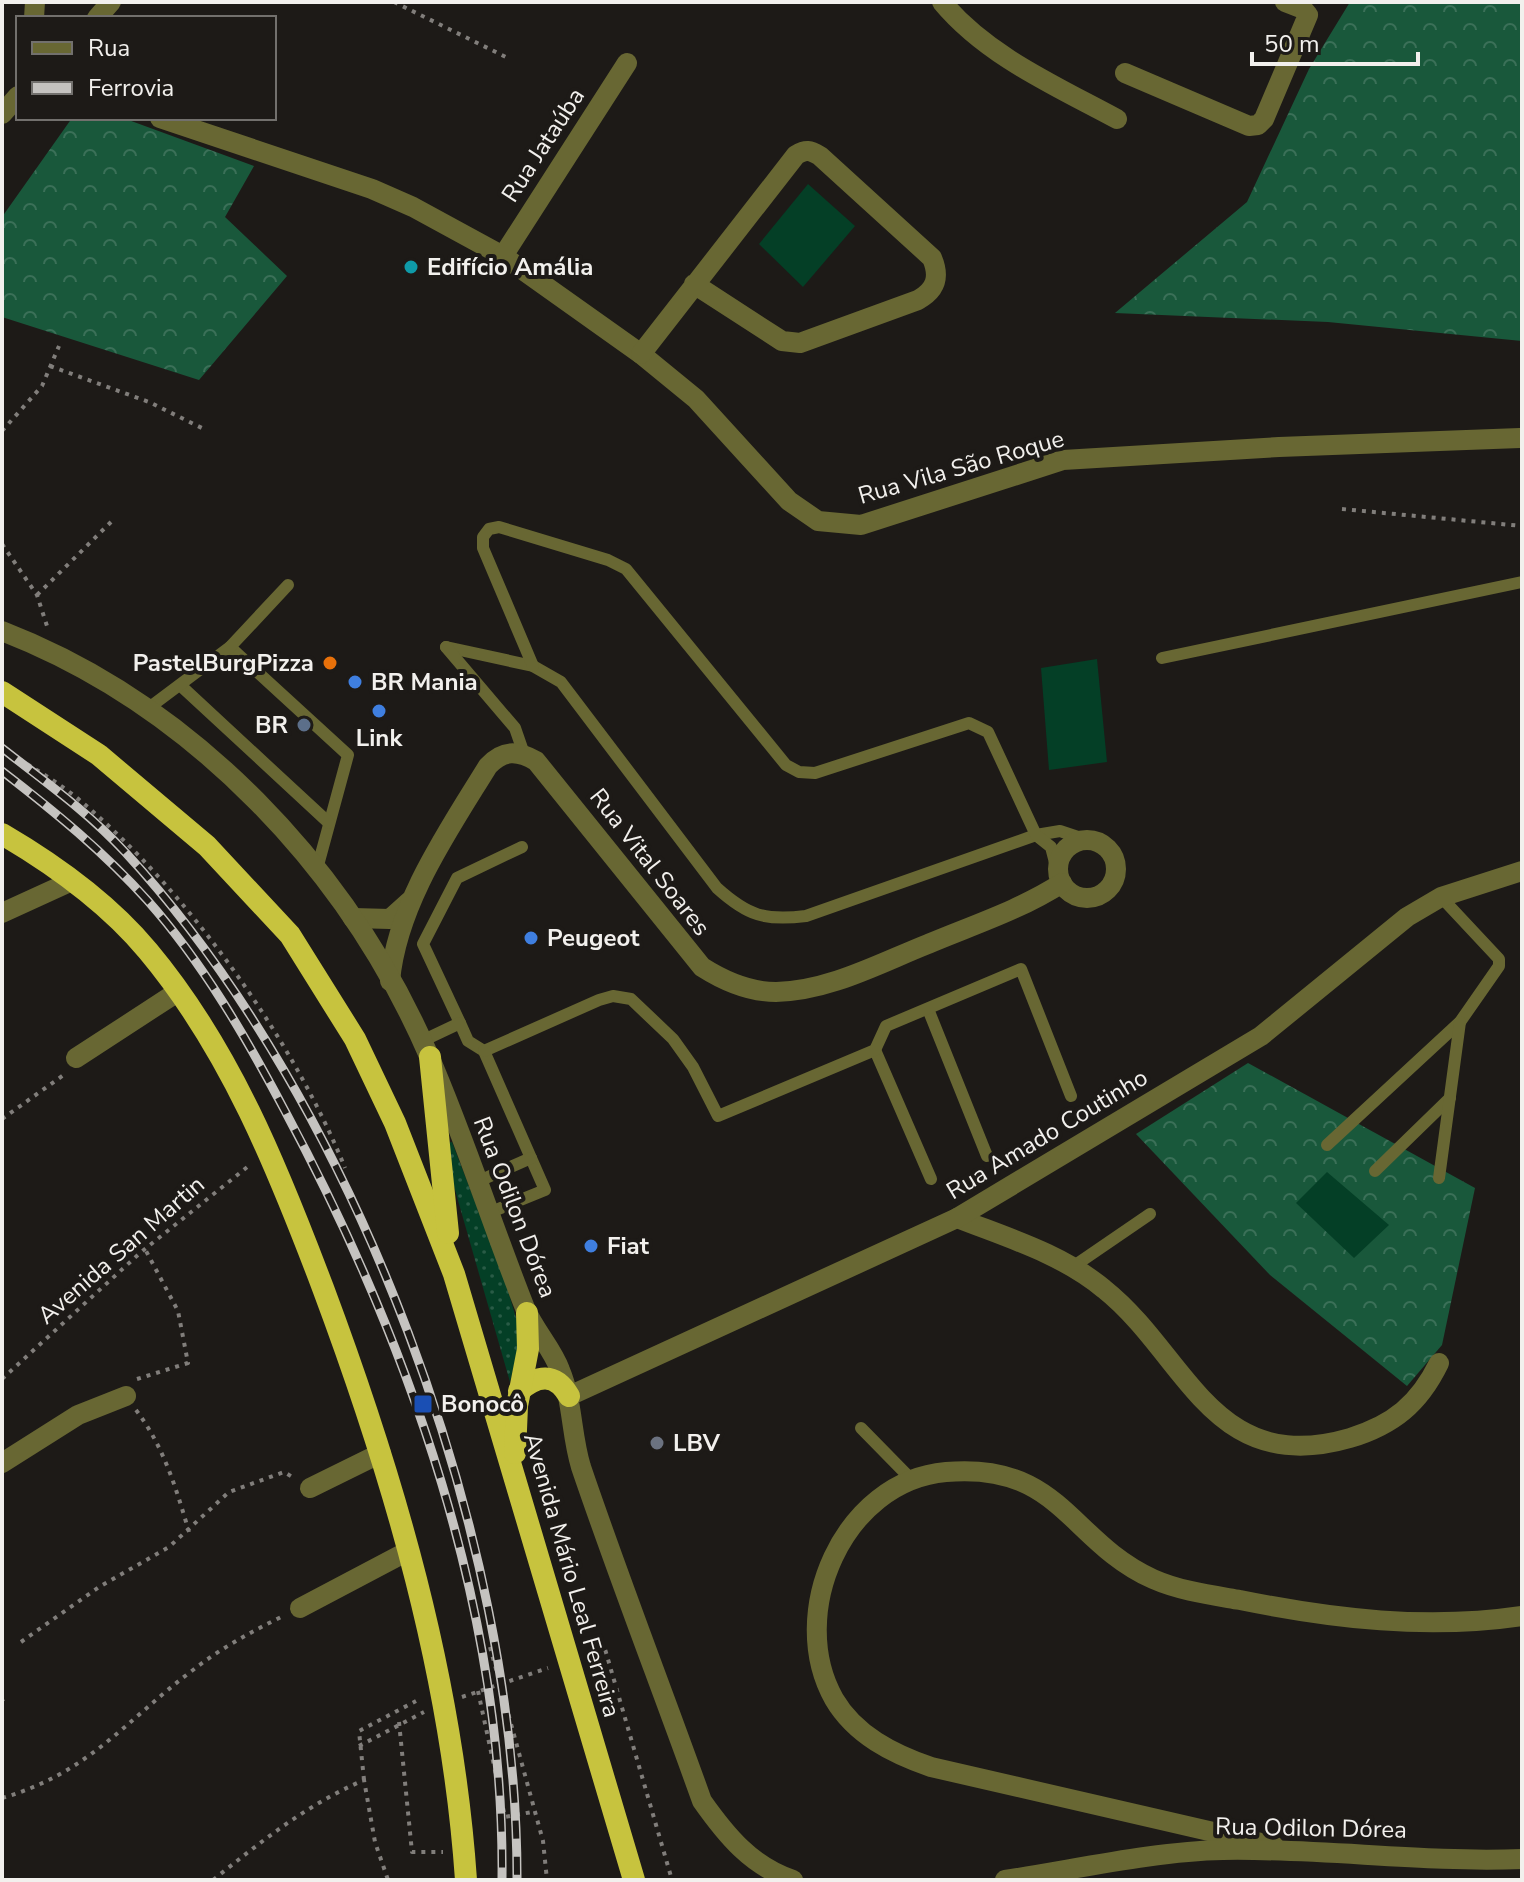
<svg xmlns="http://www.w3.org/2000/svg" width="1524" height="1882" viewBox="0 0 1524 1882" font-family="'Nunito Sans',sans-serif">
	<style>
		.grass { fill: url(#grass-dots) }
		.forest { fill: url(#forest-crowns) }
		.pitch { fill: #043f26 }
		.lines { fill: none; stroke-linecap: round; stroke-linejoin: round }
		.path { stroke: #817e7b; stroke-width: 4; stroke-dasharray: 4 6; stroke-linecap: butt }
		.service { stroke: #686733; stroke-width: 12 }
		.minor { stroke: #686733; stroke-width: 20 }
		.tertiary { stroke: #686733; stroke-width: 20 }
		.trunk { stroke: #c7c33e; stroke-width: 22 }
		.rail-casing { stroke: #c5c3c0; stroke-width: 9 }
		.rail { stroke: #1d1a17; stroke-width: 6; stroke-dasharray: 18; stroke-linecap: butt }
		.culture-dot { fill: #0f9aa8; stroke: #1d1a17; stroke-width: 3 }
		.food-dot { fill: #e8710a; stroke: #1d1a17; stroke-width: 3 }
		.shop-dot { fill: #3f7fe0; stroke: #1d1a17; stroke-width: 3 }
		.service-dot { fill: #5c6f8a; stroke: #1d1a17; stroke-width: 3 }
		.transit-dot { fill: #1a4fb4; stroke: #1d1a17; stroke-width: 3 }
		.worship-dot { fill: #6b7280; stroke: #1d1a17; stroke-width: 3 }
		.labels { text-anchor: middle; stroke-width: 8; stroke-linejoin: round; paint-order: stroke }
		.street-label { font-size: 24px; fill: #f2f0ed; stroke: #1d1a17 }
		.poi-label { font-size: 24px; font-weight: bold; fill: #f2f0ed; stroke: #1d1a17; text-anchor: start }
	</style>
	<defs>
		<pattern id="grass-dots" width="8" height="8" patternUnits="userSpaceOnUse" patternTransform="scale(2)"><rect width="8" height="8" fill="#043f26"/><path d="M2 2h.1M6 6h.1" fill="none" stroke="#295b46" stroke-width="1.8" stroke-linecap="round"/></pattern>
		<pattern id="forest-crowns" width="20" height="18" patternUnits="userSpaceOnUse" patternTransform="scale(2)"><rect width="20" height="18" fill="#19583b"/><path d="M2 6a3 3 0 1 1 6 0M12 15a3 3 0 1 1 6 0" fill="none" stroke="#3b7058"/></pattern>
	</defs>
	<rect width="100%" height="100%" fill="#1d1a17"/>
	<polygon class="grass" points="452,1142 504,1277 521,1335 510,1382 449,1169 447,1143"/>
	<g class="forest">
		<polygon points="1350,2 1522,2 1522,341 1328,322 1115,313 1247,202 1309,69"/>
		<polygon points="72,118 123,118 254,166 225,217 287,276 199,380 2,317 2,217"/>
		<polygon points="1248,1063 1475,1188 1442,1345 1407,1386 1270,1275 1136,1134"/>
	</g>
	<g class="pitch">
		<polygon points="808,184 855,226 803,287 759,244"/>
		<polygon points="1097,659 1107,762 1049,770 1041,668"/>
		<polygon points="1327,1172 1389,1225 1354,1258 1296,1203"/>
	</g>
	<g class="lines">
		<g class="path">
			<polyline points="394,2 510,59"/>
			<polyline points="50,366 149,402 204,429"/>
			<polyline points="2,431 42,386 59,346"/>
			<polyline points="1342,509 1522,526"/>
			<polyline points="2,544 37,595 48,629"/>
			<polyline points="37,595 111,522"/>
			<path d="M 2,748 C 29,766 59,782 83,803 C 188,892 294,1041 345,1168"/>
			<polyline points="2,1119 65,1074"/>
			<polyline points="2,1379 140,1253 251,1164"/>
			<polyline points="137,1379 188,1363 178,1311 145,1249"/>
			<path d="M 136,1410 C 164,1447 176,1488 189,1532"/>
			<polyline points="21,1642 99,1587 169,1547 229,1492 284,1472 294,1478"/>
			<polyline points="490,1647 543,1841 547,1880"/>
			<polyline points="587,1655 605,1649 672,1880"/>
			<polyline points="478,1691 505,1817 532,1812"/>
			<polyline points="462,1697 548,1668"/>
			<polyline points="2,1700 4,1699"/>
			<polyline points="399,1722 412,1852 443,1852"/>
			<polyline points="359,1746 424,1712"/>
			<polyline points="364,1780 359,1731 416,1701"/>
			<path d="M 2,1798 C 89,1773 125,1721 193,1670 C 221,1648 251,1632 283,1616"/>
			<path d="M 213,1880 C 262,1841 306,1805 364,1780 L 375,1842 L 388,1880"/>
		</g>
		<g class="service">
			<polyline points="230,647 348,755 317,869"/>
			<path d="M 446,647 L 533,666 L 561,682 L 717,888 C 748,916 765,921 806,916 L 1036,835 L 1060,831 L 1087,840"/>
			<polyline points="446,647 515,728 524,754"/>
			<polyline points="1162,658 1522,582"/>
			<polyline points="533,666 483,548 483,537 489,529 499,527 608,560 626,569 786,765 799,772 815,773 969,723 988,732 1036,835 1051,847 1058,874"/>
			<polyline points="180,685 329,823"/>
			<polyline points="146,710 230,647 288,585"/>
			<polyline points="928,1009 987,1156"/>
			<polyline points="460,1023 423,944 457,878 522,847"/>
			<polyline points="422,1041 460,1023 468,1041 484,1051 545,1190 491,1212"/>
			<polyline points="875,1050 931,1179"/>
			<polyline points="484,1051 599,1000 613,996 631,999 673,1039 693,1067 718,1116 875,1050 886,1026 1021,969 1071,1096"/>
			<polyline points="1327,1145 1460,1022 1499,966 1499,959 1441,897"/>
			<polyline points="1375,1171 1450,1098"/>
			<polyline points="1439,1178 1460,1022"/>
			<polyline points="479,1181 531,1158"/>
			<polyline points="1074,1266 1150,1214"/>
			<polyline points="861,1428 912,1480"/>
		</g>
		<g class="minor">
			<path d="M 942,2 C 987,56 1056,86 1117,119"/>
			<polyline points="34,18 35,2"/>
			<polyline points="97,18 111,2"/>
			<polyline points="1125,73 1249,126 1258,125 1264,119 1308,15 1303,9 1285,2"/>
			<polyline points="2,114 18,96"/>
			<polyline points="160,118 372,189 413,207 503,256 641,354 696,399 789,501 818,521 861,525 1063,460 1279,447 1520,438"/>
			<polyline points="503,256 627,63"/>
			<path d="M 641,354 L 796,155 C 806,149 810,150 820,156 L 932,258 C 940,277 936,290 918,300 L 800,343 L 782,341 L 694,284"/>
			<circle cx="1087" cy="869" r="29"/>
			<polyline points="2,913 72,881"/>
			<polyline points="353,918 390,919 410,901"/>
			<path d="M 390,981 C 397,904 448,831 488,766 C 503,750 517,750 536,761 L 702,967 C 724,981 749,992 776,992 C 829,991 880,963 928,944 C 973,925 1020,910 1062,883"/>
			<polyline points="76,1058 179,991"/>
			<path d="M 957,1218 C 1008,1238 1062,1254 1104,1289 C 1187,1355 1212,1478 1350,1438 C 1393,1425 1419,1404 1439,1363"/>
			<polyline points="569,1396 957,1218 1261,1036 1407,917 1441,897 1522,871"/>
			<polyline points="2,1463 78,1415 126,1396"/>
			<polyline points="310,1488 381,1453"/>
			<polyline points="300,1608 408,1551"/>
			<path d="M 1274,1846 L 931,1767 C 893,1754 855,1735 834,1699 C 786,1614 843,1481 946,1472 C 1061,1462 1069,1541 1153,1579 C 1180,1591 1211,1595 1240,1600 C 1334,1619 1427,1630 1522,1616"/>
		</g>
		<g class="tertiary">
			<path d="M 2,631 C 193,705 348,869 429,1056 C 465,1139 492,1225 525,1308 C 534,1330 552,1348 560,1370 C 573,1401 571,1435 581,1467 C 619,1579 662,1689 702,1801 C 726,1835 751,1866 793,1880"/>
			<path d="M 1005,1880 C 1072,1870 1156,1851 1223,1850 C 1323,1848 1422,1863 1522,1859"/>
		</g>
		<g class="trunk">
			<polyline points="2,692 99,755 207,846 290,935 355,1039 395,1123 454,1274 634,1880"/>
			<path d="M 2,834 C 55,865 108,903 148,951 C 230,1049 278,1169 323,1288 C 394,1478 452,1676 466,1880"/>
			<polyline points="430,1057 448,1233"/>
			<path d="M 519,1391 C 537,1375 555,1372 569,1396"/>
			<polyline points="515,1453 517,1406 528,1349 527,1313"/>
		</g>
		<defs>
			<g id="rail">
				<path d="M 2,748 C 44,781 88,812 125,852 C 356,1102 518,1540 517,1880"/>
				<path d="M 2,771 C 54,811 104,852 148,901 C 203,963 247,1039 285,1111 C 410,1344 505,1613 502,1880"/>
			</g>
		</defs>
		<use href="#rail" class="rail-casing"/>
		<use href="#rail" class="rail"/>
	</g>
	<circle class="culture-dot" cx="411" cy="267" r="8"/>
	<circle class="food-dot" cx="330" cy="663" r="8"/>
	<g class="shop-dot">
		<circle cx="355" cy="682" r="8"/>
		<circle cx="379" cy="711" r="8"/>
		<circle cx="531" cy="938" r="8"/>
		<circle cx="591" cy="1246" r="8"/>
	</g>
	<circle class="service-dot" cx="304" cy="725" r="8"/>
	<rect class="transit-dot" x="413" y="1394" width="20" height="20" rx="4"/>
	<circle class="worship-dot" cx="657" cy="1443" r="8"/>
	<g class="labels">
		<g class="street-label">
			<text transform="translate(543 145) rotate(-57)" y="8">Rua Jataúba</text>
			<text transform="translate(961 467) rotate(-16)" y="8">Rua Vila São Roque</text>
			<text transform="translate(650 862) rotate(52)" y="8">Rua Vital Soares</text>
			<text transform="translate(1047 1134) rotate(-31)" y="8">Rua Amado Coutinho</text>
			<text transform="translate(515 1207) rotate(69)" y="8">Rua Odilon Dórea</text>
			<text transform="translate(121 1250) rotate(-41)" y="8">Avenida San Martin</text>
			<text transform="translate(572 1575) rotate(74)" y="8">Avenida Mário Leal Ferreira</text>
			<text transform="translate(1311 1828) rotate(1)" y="8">Rua Odilon Dórea</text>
		</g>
		<g class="poi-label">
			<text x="427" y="275">Edifício Amália</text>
			<text x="314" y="671" text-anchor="end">PastelBurgPizza</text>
			<text x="371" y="690">BR Mania</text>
			<text x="288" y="733" text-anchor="end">BR</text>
			<text x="379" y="746" text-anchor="middle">Link</text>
			<text x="547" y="946">Peugeot</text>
			<text x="607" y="1254">Fiat</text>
			<text x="441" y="1412">Bonocô</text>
			<text x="673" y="1451">LBV</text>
		</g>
	</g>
	<rect width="1524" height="1882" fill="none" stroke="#f2f0ed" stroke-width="8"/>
	<rect x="16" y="16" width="260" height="104" fill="#1d1a17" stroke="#72706d" stroke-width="2"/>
	<rect x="32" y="42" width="40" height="12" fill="#686733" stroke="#72706d" stroke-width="2"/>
	<text x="88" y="56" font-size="24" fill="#f2f0ed">Rua</text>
	<rect x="32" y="82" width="40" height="12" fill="#c5c3c0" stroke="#72706d" stroke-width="2"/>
	<text x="88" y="96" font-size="24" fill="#f2f0ed">Ferrovia</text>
	<path d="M1252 52v12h166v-12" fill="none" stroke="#f2f0ed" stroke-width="4"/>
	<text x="1264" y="52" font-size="24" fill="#f2f0ed" stroke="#1d1a17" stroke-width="6" paint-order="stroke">50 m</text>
</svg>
